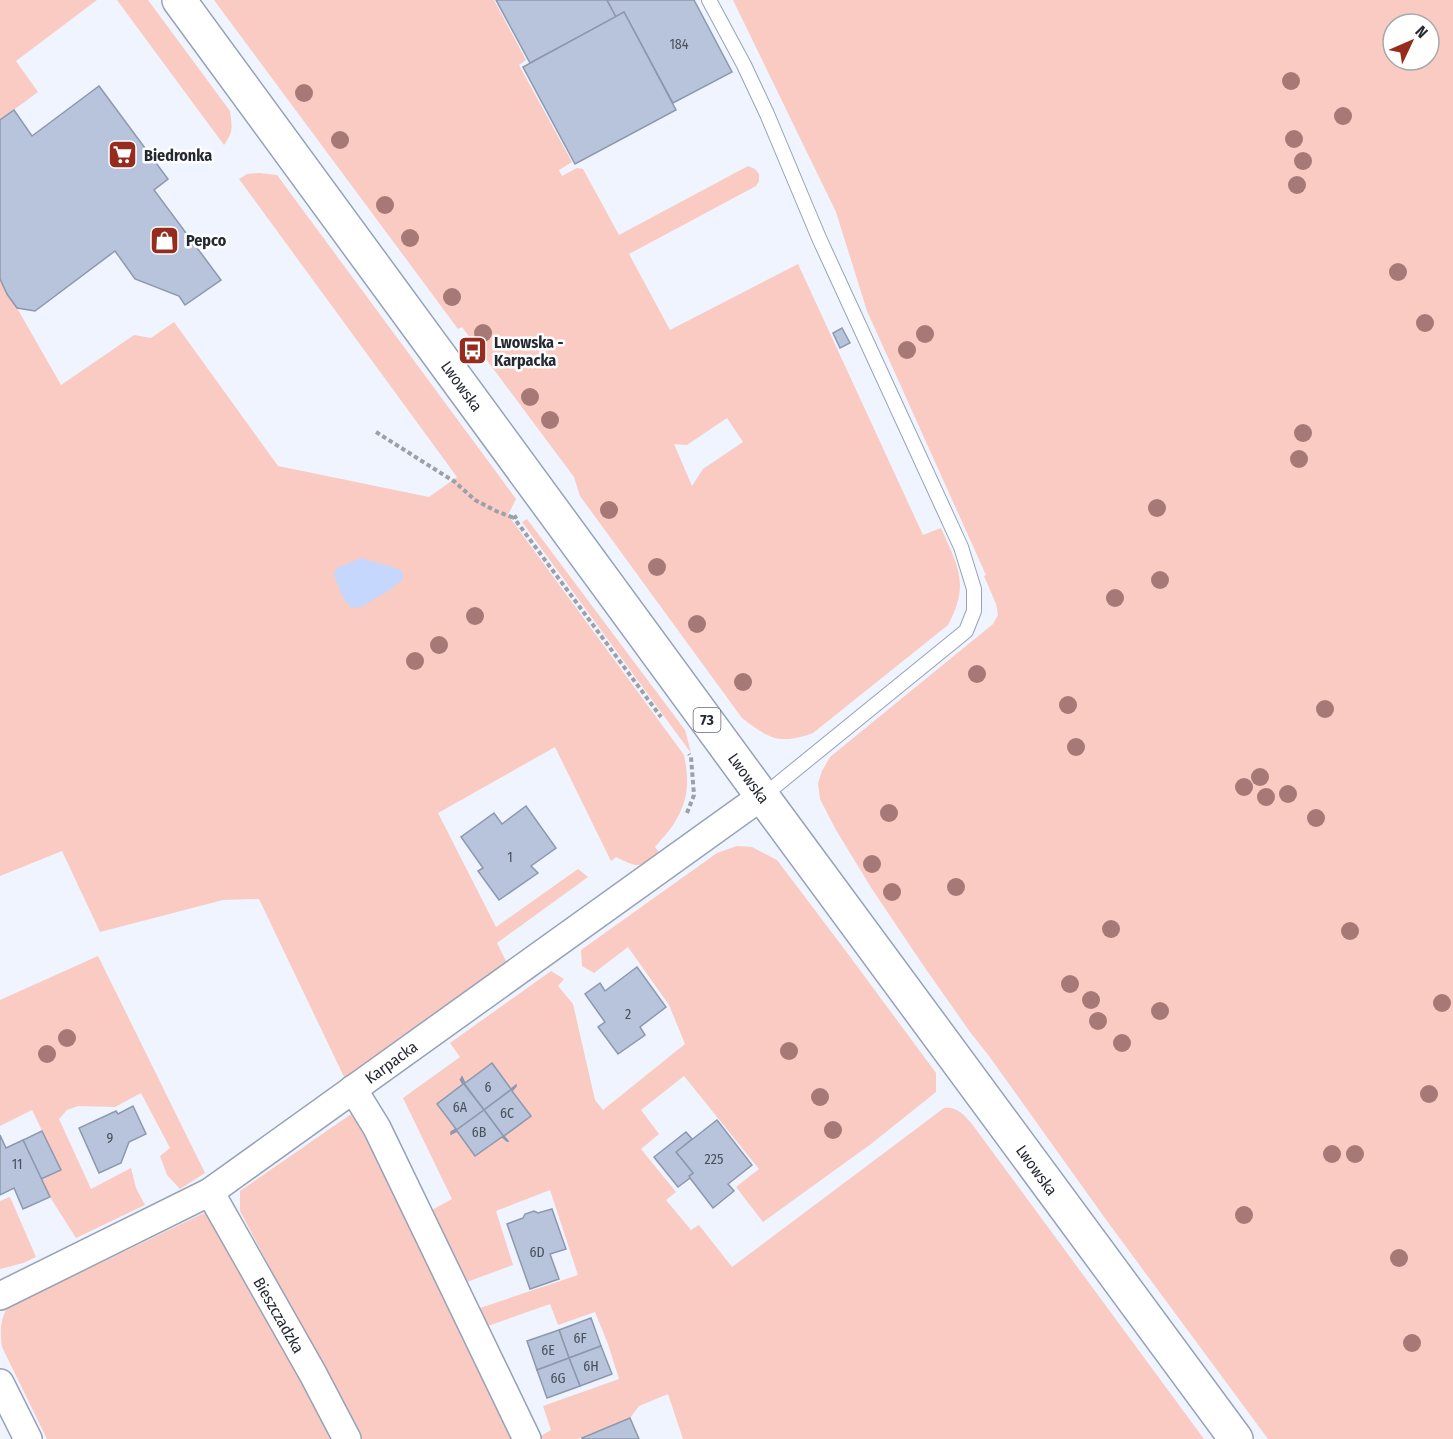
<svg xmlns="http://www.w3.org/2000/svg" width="1453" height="1439" viewBox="0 0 1453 1439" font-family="'Fira Sans Condensed',sans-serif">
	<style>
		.green { fill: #facbc2; fill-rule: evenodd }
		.water { fill: #c5d7fc }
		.building { fill: #b8c4db; stroke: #8d98ae; stroke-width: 1.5 }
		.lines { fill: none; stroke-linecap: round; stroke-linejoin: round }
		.service-casing { stroke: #97a2b8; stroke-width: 16 }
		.minor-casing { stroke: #97a2b8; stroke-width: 30 }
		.primary-casing { stroke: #97a2b8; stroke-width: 36 }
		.path { stroke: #9ca0aa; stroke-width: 4; stroke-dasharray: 4.5 3; stroke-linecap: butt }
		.service { stroke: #fff; stroke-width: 14 }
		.minor { stroke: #fff; stroke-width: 27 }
		.primary { stroke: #fff; stroke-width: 33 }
		.tree { fill: #a67977 }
		.labels { text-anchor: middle; stroke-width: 5; stroke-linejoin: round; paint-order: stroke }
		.number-label { font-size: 14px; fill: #4a505c }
		.shield { fill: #fff; stroke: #666970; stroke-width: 1.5 }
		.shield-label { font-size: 15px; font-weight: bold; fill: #252932 }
		.poi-label { font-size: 16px; font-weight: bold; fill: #252932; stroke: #fff; text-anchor: start }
		.street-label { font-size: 16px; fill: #252932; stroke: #fff }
	</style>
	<rect width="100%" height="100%" fill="#eff4fe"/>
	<g class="green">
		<polygon points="0,0 97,0 16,61 38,92 0,120"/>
		<path d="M 117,0 L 148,0 L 230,111 C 232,127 234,131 224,145 Z"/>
		<path d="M 214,0 L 494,0 L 526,60 L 519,65 L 572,162 L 559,170 L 562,176 L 577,168 L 583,169 L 619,235 L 748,166 L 755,169 L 759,174 L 759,181 L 756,186 L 629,254 L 670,330 L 798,264 L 923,535 L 941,528 C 958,566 970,585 948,625 L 813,733 C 780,745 769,739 742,718 L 580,496 L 574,477 L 462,327 L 458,329 ZM 727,418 L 743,442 L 703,469 L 692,486 L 674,444 L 687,445 Z"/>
		<path d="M 733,0 L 1453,0 L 1453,1439 L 1268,1439 L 1107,1221 L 989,1056 L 970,1032 L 923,965 L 872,889 L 836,830 L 820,799 L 818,783 L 822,771 L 830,757 L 993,624 L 998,615 L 996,604 L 984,576 L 986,575 L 867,311 L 836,212 ZM 1393,24 L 1429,24 L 1429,60 L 1393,60 Z"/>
		<path d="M 259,173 L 277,175 L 516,499 L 508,515 L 684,755 C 689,780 689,798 676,820 C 671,830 662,838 655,847 L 659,852 C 639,869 639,868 616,857 L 611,861 L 555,747 L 438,813 L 496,927 L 578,869 L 588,877 L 497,943 L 507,963 L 345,1079 L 259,899 L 223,900 L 100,932 L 62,851 L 0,876 L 0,279 L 7,294 L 17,308 L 61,385 L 134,335 L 151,338 L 174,322 L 278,466 L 429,497 L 457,477 L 239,179 L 247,174 Z"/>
		<polygon points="527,519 685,730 691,753 522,522"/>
		<path d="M 737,846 L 752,847 L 777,860 L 848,954 L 936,1073 L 936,1092 L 871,1144 L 763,1222 L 736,1187 L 759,1169 L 684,1076 L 641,1110 L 659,1134 L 641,1149 L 676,1192 L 666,1200 L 691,1230 L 699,1225 L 732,1267 L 944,1108 C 957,1106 964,1115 972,1124 L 1204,1439 L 683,1439 L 668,1394 L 639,1406 L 630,1418 L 578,1439 L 540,1439 L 539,1437 L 551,1430 L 543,1406 L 619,1379 L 608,1344 L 595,1312 L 558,1325 L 550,1304 L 485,1327 L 477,1309 L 578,1275 L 550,1190 L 496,1211 L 513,1265 L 464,1283 L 430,1211 L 452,1199 L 403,1098 L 460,1057 L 450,1043 L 551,971 L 564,979 L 558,986 L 573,1004 L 595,1100 L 603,1110 L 685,1044 L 669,1005 L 628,947 L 594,973 L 582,966 L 581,950 L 717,853 Z"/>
		<polygon points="98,956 205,1173 180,1189 167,1175 160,1156 170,1148 141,1093 115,1107 78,1106 67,1110 59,1119 91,1189 131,1168 136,1188 145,1205 76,1238 50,1197 41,1179 61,1169 32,1110 0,1126 0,1000"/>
		<polygon points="357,1110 515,1439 360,1439 240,1211 240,1191"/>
		<polygon points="10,1197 36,1257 23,1263 0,1269 0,1201"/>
		<path d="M 206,1212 L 216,1218 L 337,1439 L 47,1439 L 2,1347 C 0,1332 0,1321 7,1308 Z"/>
	</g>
	<polygon class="water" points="361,558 396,568 403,573 403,579 390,590 361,607 351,608 343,598 334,575 337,568"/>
	<g class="building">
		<polygon points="496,0 607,0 616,17 530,63"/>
		<polygon points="607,0 694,0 732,72 673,103 624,12 616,17"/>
		<polygon points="624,12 676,110 575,164 523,67"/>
		<polygon points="99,86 168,179 154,190 221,280 185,305 179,296 135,279 115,251 35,311 17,308 7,294 0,279 0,120 14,110 32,136"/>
		<polygon points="842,328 850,343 840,348 833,333"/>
		<polygon points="526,806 556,848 531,866 538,873 499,900 478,871 483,868 461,837 494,813 502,824"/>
		<polygon points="637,967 666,1007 640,1027 645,1035 618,1054 598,1027 605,1022 585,994 600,983 605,991"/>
		<polygon points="492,1063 511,1089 516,1085 516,1086 484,1110 461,1079 462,1077 465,1083"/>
		<polygon points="460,1079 484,1110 451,1134 451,1132 456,1129 437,1104 463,1084"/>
		<polygon points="516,1086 512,1091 531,1116 504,1136 508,1141 507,1141 484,1110"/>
		<polygon points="133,1106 146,1134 129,1142 121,1163 99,1173 79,1128 116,1111 118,1114"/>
		<polygon points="484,1110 507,1141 502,1137 475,1156 457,1131 451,1134"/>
		<polygon points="717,1120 752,1165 728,1184 734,1191 713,1208 690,1178 689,1176 693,1173 676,1152"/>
		<polygon points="42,1131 61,1170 41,1179 23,1140"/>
		<polygon points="686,1132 692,1139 676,1152 693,1173 689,1176 690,1178 678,1187 654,1157"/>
		<polygon points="0,1135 6,1148 23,1140 50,1197 23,1209 14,1188 0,1195"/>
		<polygon points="552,1209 566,1249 550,1254 559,1279 530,1289 507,1224 523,1218 525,1214 534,1211 538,1213"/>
		<polygon points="591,1318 601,1346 569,1358 559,1330"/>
		<polygon points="559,1330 569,1358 537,1370 527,1341"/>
		<polygon points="601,1346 612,1374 580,1386 569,1358"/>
		<polygon points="569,1358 580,1386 547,1398 537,1370"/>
		<polygon points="630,1418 639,1439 582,1439 582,1438"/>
	</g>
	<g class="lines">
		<defs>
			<polyline id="service" points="709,0 744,65 767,114 819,238 961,547 974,589 974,611 966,631 763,796"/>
			<g id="minor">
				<polyline points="353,1089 377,1128 527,1439"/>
				<polyline points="210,1192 313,1374 347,1439"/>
				<polyline points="0,1296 210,1192 762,796"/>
				<polyline points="0,1383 28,1439"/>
			</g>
			<polyline id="primary" points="179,0 762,796 1236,1439"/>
		</defs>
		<use href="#service" class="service-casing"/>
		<use href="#minor" class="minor-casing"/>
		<use href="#primary" class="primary-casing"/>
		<g class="path">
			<polyline points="376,432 455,482 475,500 496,511 514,518"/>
			<polyline points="517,516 514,518 661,717"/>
			<polyline points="687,813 694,795 691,757 689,754"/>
		</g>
		<use href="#service" class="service"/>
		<use href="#minor" class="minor"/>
		<use href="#primary" class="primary"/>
	</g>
	<g class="tree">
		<circle cx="1291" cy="81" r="9"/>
		<circle cx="304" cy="93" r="9"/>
		<circle cx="1343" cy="116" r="9"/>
		<circle cx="1294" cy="139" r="9"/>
		<circle cx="340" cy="140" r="9"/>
		<circle cx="1303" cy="161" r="9"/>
		<circle cx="1297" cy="185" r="9"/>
		<circle cx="385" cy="205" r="9"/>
		<circle cx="410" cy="238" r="9"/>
		<circle cx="1398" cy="272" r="9"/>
		<circle cx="452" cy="297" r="9"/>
		<circle cx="1425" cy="323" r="9"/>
		<circle cx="483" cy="333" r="9"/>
		<circle cx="925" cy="334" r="9"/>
		<circle cx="907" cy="350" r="9"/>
		<circle cx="530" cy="397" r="9"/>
		<circle cx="550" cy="420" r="9"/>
		<circle cx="1303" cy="433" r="9"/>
		<circle cx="1299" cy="459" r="9"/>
		<circle cx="1157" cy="508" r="9"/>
		<circle cx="609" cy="510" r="9"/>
		<circle cx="657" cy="567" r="9"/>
		<circle cx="1160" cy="580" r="9"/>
		<circle cx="1115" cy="598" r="9"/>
		<circle cx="475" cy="616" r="9"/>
		<circle cx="697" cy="624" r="9"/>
		<circle cx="439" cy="645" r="9"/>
		<circle cx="415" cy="661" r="9"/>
		<circle cx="977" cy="674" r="9"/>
		<circle cx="743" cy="682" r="9"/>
		<circle cx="1068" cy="705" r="9"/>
		<circle cx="1325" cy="709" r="9"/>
		<circle cx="1076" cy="747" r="9"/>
		<circle cx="1260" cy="777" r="9"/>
		<circle cx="1244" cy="787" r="9"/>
		<circle cx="1288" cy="794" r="9"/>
		<circle cx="1266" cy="797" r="9"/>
		<circle cx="889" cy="813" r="9"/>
		<circle cx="1316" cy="818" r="9"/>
		<circle cx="872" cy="864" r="9"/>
		<circle cx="956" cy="887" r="9"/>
		<circle cx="892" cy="892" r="9"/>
		<circle cx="1111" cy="929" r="9"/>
		<circle cx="1350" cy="931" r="9"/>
		<circle cx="1070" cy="984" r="9"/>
		<circle cx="1091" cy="1000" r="9"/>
		<circle cx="1442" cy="1003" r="9"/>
		<circle cx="1160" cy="1011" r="9"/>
		<circle cx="1098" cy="1021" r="9"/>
		<circle cx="67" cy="1038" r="9"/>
		<circle cx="1122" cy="1043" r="9"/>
		<circle cx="789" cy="1051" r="9"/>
		<circle cx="47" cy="1054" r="9"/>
		<circle cx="1429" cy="1094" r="9"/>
		<circle cx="820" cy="1097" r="9"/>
		<circle cx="833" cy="1130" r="9"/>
		<circle cx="1332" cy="1154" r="9"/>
		<circle cx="1355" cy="1154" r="9"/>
		<circle cx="1244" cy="1215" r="9"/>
		<circle cx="1399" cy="1258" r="9"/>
		<circle cx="1412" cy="1343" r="9"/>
	</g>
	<defs>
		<symbol id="supermarket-square" viewBox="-11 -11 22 22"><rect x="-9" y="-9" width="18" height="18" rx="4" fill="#962c1d" stroke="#fff"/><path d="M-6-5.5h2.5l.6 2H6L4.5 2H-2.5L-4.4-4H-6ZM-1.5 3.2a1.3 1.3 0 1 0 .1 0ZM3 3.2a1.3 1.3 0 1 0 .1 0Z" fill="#fff"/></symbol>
		<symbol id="shop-square" viewBox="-11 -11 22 22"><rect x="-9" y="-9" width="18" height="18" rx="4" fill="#962c1d" stroke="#fff"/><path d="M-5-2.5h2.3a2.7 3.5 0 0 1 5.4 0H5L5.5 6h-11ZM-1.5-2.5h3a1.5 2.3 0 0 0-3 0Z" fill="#fff"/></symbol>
		<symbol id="bus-square" viewBox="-11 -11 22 22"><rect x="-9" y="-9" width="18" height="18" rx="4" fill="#962c1d" stroke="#fff"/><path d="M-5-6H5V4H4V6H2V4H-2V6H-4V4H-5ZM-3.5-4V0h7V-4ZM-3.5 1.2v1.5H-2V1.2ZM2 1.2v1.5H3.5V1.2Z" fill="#fff"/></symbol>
	</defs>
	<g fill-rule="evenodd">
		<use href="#supermarket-square" x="106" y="138" width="33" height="33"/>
		<use href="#shop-square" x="148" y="224" width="33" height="33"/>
		<use href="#bus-square" x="456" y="334" width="33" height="33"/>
	</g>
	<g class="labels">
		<g class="number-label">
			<text x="679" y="49">184</text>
			<text x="510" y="862">1</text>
			<text x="628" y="1019">2</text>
			<text x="488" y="1092">6</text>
			<text x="460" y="1112">6A</text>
			<text x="507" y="1118">6C</text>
			<text x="479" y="1137">6B</text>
			<text x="110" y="1143">9</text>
			<text x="714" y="1164">225</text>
			<text x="17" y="1169">11</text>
			<text x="537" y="1257">6D</text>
			<text x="580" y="1343">6F</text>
			<text x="548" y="1355">6E</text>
			<text x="591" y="1371">6H</text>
			<text x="558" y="1383">6G</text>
		</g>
		<rect class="shield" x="693.5" y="708" width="27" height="24" rx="4.5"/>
		<g class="shield-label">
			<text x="707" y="725">73</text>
		</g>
		<g class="poi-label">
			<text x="144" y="161">Biedronka</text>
			<text x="186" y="246">Pepco</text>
			<text x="494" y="348">Lwowska -<tspan x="494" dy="18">Karpacka</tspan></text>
		</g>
		<g class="street-label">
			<text transform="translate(462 386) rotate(54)" y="6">Lwowska</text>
			<text transform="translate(749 778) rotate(54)" y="6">Lwowska</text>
			<text transform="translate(391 1062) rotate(-36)" y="6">Karpacka</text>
			<text transform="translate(1037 1170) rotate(54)" y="6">Lwowska</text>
			<text transform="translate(279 1315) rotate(60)" y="6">Bieszczadzka</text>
		</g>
	</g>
	<g transform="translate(1411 42) rotate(46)"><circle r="28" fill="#ffffff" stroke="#a8a9ad" stroke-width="1.5"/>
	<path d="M0-4.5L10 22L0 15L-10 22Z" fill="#962c1d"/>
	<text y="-9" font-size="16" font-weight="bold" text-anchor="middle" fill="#252932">N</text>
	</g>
</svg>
